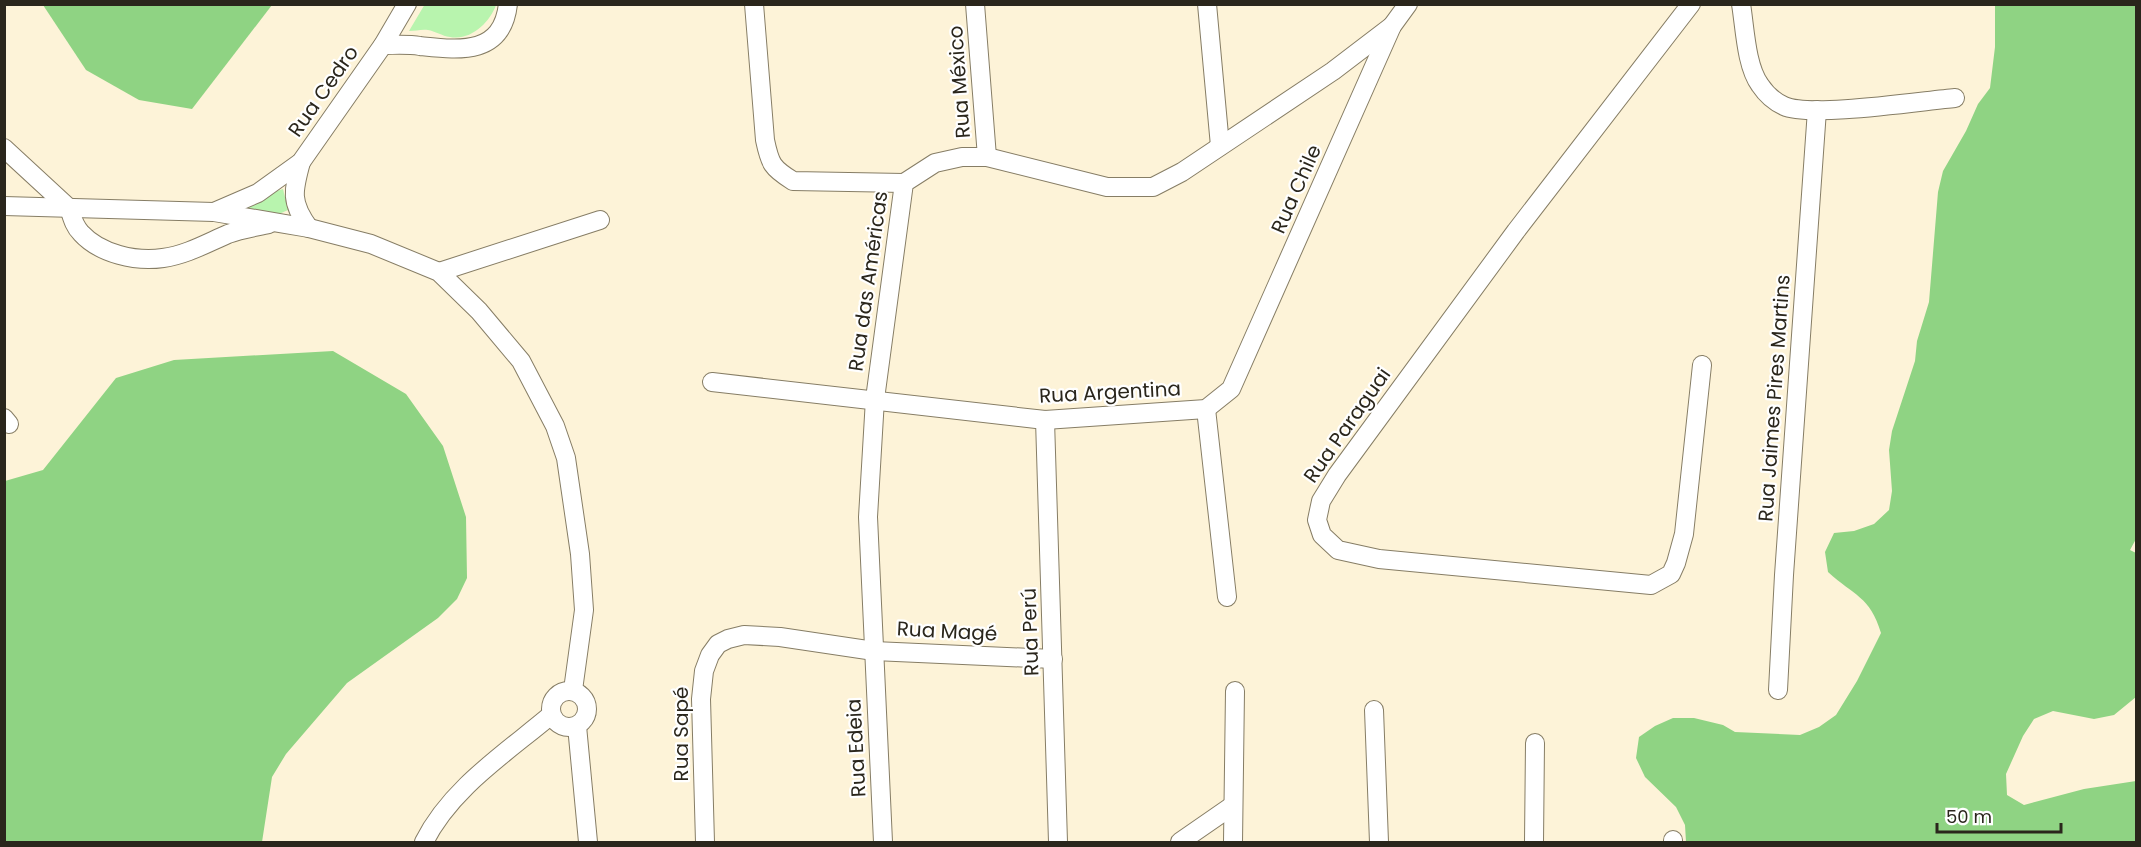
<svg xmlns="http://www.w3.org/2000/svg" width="2141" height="847" viewBox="0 0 2141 847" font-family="Poppins,sans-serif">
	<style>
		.green { fill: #b8f4ae }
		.forest { fill: #8fd383 }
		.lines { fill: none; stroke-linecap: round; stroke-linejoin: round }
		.minor-casing { stroke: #867d65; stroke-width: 20 }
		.minor { stroke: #fff; stroke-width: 18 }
		.labels { text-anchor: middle; stroke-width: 4.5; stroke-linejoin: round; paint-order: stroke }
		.street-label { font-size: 20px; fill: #2a261c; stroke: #fff }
	</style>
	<rect width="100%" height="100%" fill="#fdf3d8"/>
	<g class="green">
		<path d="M 425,4 L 496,4 L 496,5 C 490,22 471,41 450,37 C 442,36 435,31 428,30 C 422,29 415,31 409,31 Z"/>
		<polygon points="283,189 288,210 279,214 243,211 271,193"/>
	</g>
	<g class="forest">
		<polygon points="43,5 272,5 192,109 139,100 86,70"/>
		<path d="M 1995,5 L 2136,5 L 2136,539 L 2130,550 L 2136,553 L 2136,697 L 2114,715 L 2094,719 L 2053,711 L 2034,719 L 2023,736 L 2006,774 L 2007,795 L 2024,805 L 2084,789 L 2136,781 L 2136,842 L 1686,842 L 1685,825 L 1676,807 L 1645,777 L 1636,758 L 1639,737 L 1655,726 L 1673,718 L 1694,718 L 1723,725 L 1735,732 L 1800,735 L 1819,727 L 1836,715 L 1857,681 L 1881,633 C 1870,596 1854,596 1828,572 L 1825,552 L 1834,533 L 1854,531 L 1874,524 L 1889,510 L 1892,491 L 1889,450 L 1892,431 L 1915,361 L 1917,341 L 1929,302 L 1938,192 L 1943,171 L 1966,131 L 1978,104 L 1990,88 L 1995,47 Z"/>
		<polygon points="333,351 406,394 443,446 466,517 467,578 457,599 438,618 347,683 286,754 272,777 262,842 5,842 5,481 43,470 116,378 174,360"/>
	</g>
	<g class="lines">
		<defs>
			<g id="minor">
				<path d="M 754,4 L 765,140 C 770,164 772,168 793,181 L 904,183"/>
				<polyline points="975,4 987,157"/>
				<polyline points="1207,4 1220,146"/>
				<polyline points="1691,4 1516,231 1337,475 1321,501 1317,520 1322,535 1338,550 1379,559 1651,585 1671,574 1676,563 1684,534 1702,365"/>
				<path d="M 1741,4 C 1745,28 1746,66 1760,85 C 1766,94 1775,102 1784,106 C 1810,118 1921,101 1955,98"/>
				<path d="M 383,45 C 395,45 408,44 420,46 C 459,50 502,56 508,4"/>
				<path d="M 4,148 L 69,208 C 72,217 74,226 81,233 C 100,254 136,262 163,258 C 186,255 207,243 228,234 C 241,229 256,227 269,224"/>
				<path d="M 301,162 C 293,191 290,202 309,228"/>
				<polyline points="4,206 214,212 309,228 371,244 439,272 479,311 521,361 555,426 566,458 580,554 584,610 573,690"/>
				<polyline points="214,212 258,193 301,162 383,45 407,4"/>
				<polyline points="439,272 600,220"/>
				<polyline points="712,382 1045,420 1206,409 1231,389 1392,26 1408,4"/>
				<polyline points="1206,409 1227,597"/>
				<polyline points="4,418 9,424"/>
				<polyline points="1045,420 1058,842"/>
				<polyline points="1778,690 1784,575 1817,110"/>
				<circle cx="569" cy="709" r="18"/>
				<polyline points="1374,710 1379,842"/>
				<polyline points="577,726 588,842"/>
				<path d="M 424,842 C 451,788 506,753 551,715"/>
				<polyline points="705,842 701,699 704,671 710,655 718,644 728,639 744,635 780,637 874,651 1053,659"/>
				<polyline points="883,842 868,517 875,399 904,183 935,163 962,157 987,157 1107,187 1153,187 1182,172 1333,71 1392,26"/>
				<polyline points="1180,842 1232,806"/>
				<polyline points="1233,842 1235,691"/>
				<polyline points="1534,842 1535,743"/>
				<polyline points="1673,842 1673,840"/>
			</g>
		</defs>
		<use href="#minor" class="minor-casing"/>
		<use href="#minor" class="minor"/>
	</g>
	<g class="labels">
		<g class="street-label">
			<text transform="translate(959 82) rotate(-94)" y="7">Rua México</text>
			<text transform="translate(323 91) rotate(-55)" y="7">Rua Cedro</text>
			<text transform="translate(1296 189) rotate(-66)" y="7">Rua Chile</text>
			<text transform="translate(868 281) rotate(-82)" y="7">Rua das Américas</text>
			<text transform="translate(1110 392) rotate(-3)" y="7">Rua Argentina</text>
			<text transform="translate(1774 398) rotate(-86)" y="7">Rua Jaimes Pires Martins</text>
			<text transform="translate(1347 425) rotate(-55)" y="7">Rua Paraguai</text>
			<text transform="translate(947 631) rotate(3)" y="7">Rua Magé</text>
			<text transform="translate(1030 632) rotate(-92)" y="7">Rua Perú</text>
			<text transform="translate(681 734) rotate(-90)" y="7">Rua Sapé</text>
			<text transform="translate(856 748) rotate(-93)" y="7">Rua Edeia</text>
		</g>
	</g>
	<rect width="2141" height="847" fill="none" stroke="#2a261c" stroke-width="12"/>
	<path d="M1937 823v9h124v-9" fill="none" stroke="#2a261c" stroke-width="3"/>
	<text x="1946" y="823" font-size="18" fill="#2a261c" stroke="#ffffff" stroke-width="4.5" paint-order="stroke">50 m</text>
</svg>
